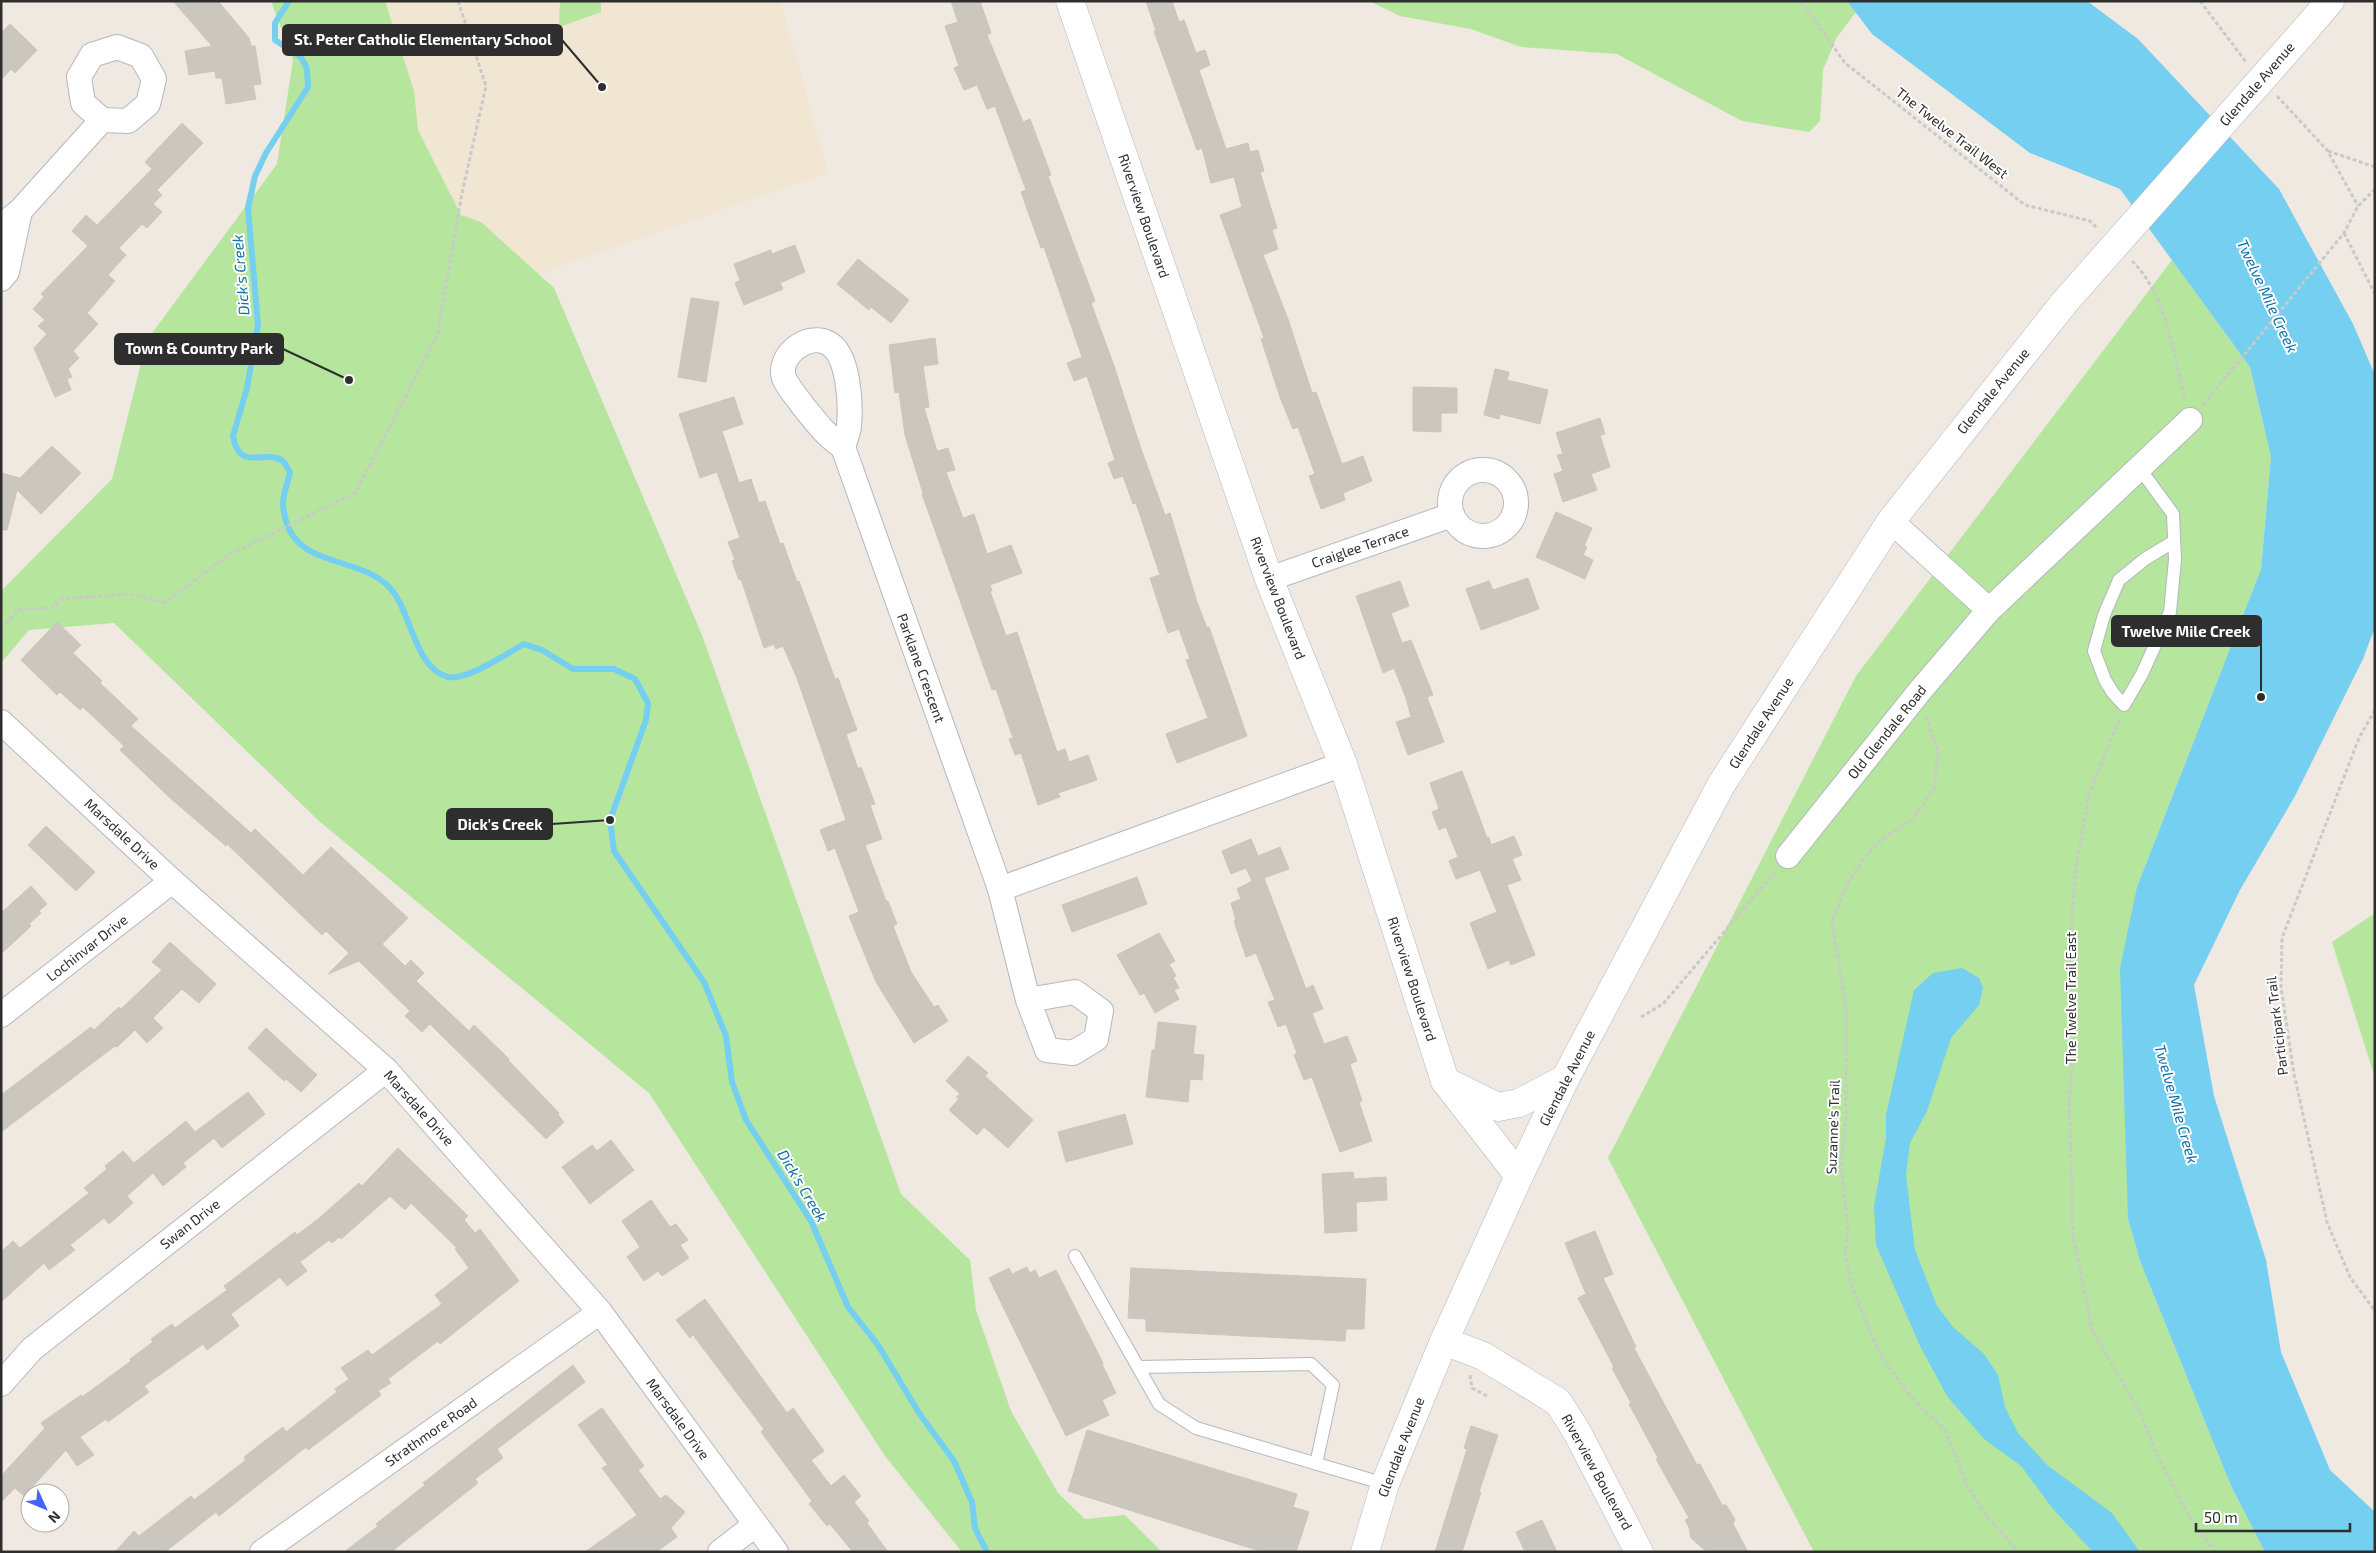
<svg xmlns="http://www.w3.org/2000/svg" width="2376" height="1553" viewBox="0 0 2376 1553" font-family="'Exo 2',sans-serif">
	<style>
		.education { fill: #f0e6d1 }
		.green { fill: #b6e59e }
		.water { fill: #75cff0 }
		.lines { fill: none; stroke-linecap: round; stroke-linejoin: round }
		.stream { stroke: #75cff0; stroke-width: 6 }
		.building { fill: #cbc7bf; stroke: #cbc5ba }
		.service-casing { stroke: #b4b7c1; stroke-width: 14 }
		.minor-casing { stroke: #b4b7c1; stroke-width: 26 }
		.tertiary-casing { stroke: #b4b7c1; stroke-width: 29 }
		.secondary-casing { stroke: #b4b7c1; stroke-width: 29 }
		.path { stroke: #c9c9c9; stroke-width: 3; stroke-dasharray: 4 2.5; stroke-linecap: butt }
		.service { stroke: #fff; stroke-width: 12 }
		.minor { stroke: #fff; stroke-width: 24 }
		.tertiary { stroke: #fff; stroke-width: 28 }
		.secondary { stroke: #fff; stroke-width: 28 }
		.secondary-bridge-casing { stroke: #b4b7c1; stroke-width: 29; stroke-linecap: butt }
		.secondary-bridge { stroke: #fff; stroke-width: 28 }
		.labels { text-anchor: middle; stroke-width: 4; stroke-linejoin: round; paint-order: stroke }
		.street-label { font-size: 14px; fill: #2e2e2e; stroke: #fff }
		.water-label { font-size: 15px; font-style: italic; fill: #0d6fa3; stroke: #fff }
		.leader { fill: none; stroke: #2e2e2e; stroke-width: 2 }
		.callout-dot { fill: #2e2e2e; stroke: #fff; stroke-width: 2 }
		.callout { fill: #2e2e2e; stroke: #2e2e2e; stroke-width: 2 }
		.callout-label { font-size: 15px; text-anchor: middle; font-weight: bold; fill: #fff }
	</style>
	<rect width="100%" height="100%" fill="#efe9e1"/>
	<polygon class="education" points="379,1 781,1 828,173 538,274 481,222 459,214 423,180"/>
	<g class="green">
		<polygon points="271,1 385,1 414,91 418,130 461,215 481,222 554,288 702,635 901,1194 970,1260 976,1310 1011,1411 1058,1493 1085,1519 1125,1515 1162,1552 962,1552 885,1456 649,1093 319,821 114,623 29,630 1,663 1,591 112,479 147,340 277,164 293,60"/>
		<polygon points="560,1 601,1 601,12 559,27"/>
		<polygon points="1369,1 1861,1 1863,3 1837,37 1823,70 1820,121 1809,132 1742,121 1617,54 1521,47 1471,29 1400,16"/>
		<polygon points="2172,260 2250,367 2271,457 2261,569 2137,887 2128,1219 2140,1261 2231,1486 2265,1552 1814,1552 1608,1158 1856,676"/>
		<polygon points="2375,913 2375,1078 2332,942"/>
	</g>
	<g class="water">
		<polygon points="1847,1 2087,1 2138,39 2279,189 2353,324 2375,375 2375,627 2363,659 2295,796 2240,890 2194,985 2214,1096 2266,1260 2281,1352 2330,1470 2375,1512 2375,1552 2265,1552 2231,1486 2140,1261 2128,1219 2120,968 2137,887 2261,569 2271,457 2250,367 2120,189 2030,153 1872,34"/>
		<polygon points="1962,968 1979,978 1983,988 1979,1005 1951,1038 1927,1111 1910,1143 1906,1175 1915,1250 1937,1306 1954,1328 1984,1354 1998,1375 2005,1407 2018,1433 2047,1465 2112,1513 2140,1552 2093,1552 2053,1509 2021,1466 1984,1439 1947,1396 1920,1346 1876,1245 1874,1206 1886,1138 1886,1115 1914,990 1933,973"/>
	</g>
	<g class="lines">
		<path class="stream" d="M 289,1 L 275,23 L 275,40 L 301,57 L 307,69 L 308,87 L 266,153 L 255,176 L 248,208 L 258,325 L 247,388 L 233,436 C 239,474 267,447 284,462 C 286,464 288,470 290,472 C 288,483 282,495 283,506 C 283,510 285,516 286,521 C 299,568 361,556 390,588 C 411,610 414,668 448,677 C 466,681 508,653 524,644 L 542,650 L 573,669 L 614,669 L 635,679 L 648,703 L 646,720 L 610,820 L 614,851 L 704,982 L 726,1036 L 732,1082 L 746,1120 L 811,1221 L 848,1307 L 878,1345 L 919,1413 L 954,1461 L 972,1502 L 975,1528 L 987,1552"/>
	</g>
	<g class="building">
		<polygon points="173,1 218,1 249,38 251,46 255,46 261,84 253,85 256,99 226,104 222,78 216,78 215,71 189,75 185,51 212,46"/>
		<polygon points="951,1 980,1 991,33 987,35 1023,122 1030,119 1051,175 1048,176 1095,301 1091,303 1114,366 1140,446 1165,515 1170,513 1197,602 1207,628 1209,627 1247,736 1177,763 1166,734 1208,718 1186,660 1190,659 1179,629 1168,633 1150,578 1160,575 1136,503 1133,504 1123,476 1114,479 1108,463 1115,460 1087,376 1074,381 1067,363 1082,357 1044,247 1041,248 1021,192 1026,190 995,106 987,109 977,85 964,90 954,68 959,66 945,26 958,22"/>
		<polygon points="1146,1 1172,1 1179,22 1184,20 1196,53 1205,50 1210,65 1199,70 1226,149 1248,143 1250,152 1258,150 1264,171 1260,172 1277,228 1272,230 1278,249 1263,255 1288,319 1312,393 1316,392 1342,464 1363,456 1372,481 1343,493 1345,500 1321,509 1309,476 1315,474 1298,427 1293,429 1280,397 1261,339 1264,338 1220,215 1242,207 1234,177 1211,183 1202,148 1197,150 1154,31 1156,31"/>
		<polygon points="10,24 37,50 15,73 11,69 1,80 1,33"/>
		<polygon points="182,123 203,143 157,190 162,195 153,204 162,212 147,228 142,224 119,248 126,255 108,275 115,281 87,313 98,324 73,351 79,358 68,369 72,377 67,379 71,390 55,397 34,348 47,334 38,326 45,320 33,309 44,297 41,294 88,246 72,231 86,215 97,225 152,169 145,162"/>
		<polygon points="795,245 805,272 780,283 783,289 744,305 735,283 740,280 734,264 771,250 772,254"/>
		<polygon points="858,259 909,300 891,323 871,307 869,310 837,284"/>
		<polygon points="691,298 719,302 706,382 678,377"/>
		<polygon points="935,338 938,364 923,366 929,407 924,408 937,451 948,448 955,470 946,472 963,518 974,514 987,554 1011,545 1022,573 990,585 992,591 990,591 1006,636 1017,632 1057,752 1065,749 1069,762 1088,755 1097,780 1058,793 1060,797 1038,805 1021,753 1015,755 1009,739 1013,738 996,689 992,690 922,494 923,493 905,435 899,392 895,393 889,345"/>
		<polygon points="1495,369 1509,372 1507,380 1548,390 1540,424 1500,414 1499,419 1484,415"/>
		<polygon points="1413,387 1457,388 1457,413 1441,413 1441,432 1413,431"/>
		<polygon points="734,397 743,424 722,431 739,483 751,479 759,503 765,501 780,544 783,543 797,582 799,581 835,679 838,678 857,730 846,734 858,769 861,767 875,804 870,805 882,839 865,845 886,901 888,901 897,924 893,926 911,972 934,1007 938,1005 948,1021 914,1043 876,982 849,916 859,912 835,848 828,851 820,830 846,820 797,678 783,646 776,649 774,644 764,648 741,579 739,580 732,561 735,560 728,542 740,538 717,472 700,478 679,414"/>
		<polygon points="1600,418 1605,434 1600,435 1610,467 1591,474 1597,490 1563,502 1554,474 1563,471 1557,455 1563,454 1556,433"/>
		<polygon points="52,446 81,473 41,514 17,490 7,530 1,530 1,473 20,478"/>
		<polygon points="1556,512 1592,528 1584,546 1587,547 1583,555 1593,560 1585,579 1536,557"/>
		<polygon points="1528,578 1539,609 1481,630 1466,589 1489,581 1493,590"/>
		<polygon points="1400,581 1409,606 1391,613 1402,643 1411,640 1433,695 1427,697 1444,742 1408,755 1396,722 1411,717 1406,698 1394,668 1383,673 1356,596"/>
		<polygon points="57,622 81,645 73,653 102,681 100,683 138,719 131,726 251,833 255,829 303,875 331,847 408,918 382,944 405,966 411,960 424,973 416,981 469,1031 474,1025 509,1059 508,1060 559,1113 558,1115 564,1122 546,1139 430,1024 422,1032 405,1016 410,1011 359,961 328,974 349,953 326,931 322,935 227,844 226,846 169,797 120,750 124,746 83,707 80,710 60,692 57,695 21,660"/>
		<polygon points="1462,771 1487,838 1489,837 1491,845 1514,836 1522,855 1512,859 1521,880 1507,885 1535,955 1511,965 1509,960 1488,969 1470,923 1497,912 1480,870 1456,879 1449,861 1458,857 1446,827 1439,830 1432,812 1439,809 1430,783"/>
		<polygon points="46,826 95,872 76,891 28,845"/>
		<polygon points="1251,839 1258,856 1280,847 1289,869 1264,878 1306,989 1313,985 1323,1009 1312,1013 1324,1044 1347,1036 1357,1061 1350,1064 1362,1101 1359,1102 1372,1141 1340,1152 1312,1077 1304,1080 1294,1055 1297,1053 1286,1024 1278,1027 1268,1002 1275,1000 1256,953 1246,957 1234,921 1236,920 1231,903 1241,899 1237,889 1252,881 1246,868 1231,874 1222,851"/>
		<polygon points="1137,877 1147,904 1072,932 1062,905"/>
		<polygon points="31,886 47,904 39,911 41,913 29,924 31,926 1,954 1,913"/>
		<polygon points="1159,933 1175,961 1169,964 1176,976 1173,977 1179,988 1174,990 1179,999 1155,1013 1144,993 1140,995 1117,955"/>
		<polygon points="170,942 216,984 199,1003 182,989 153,1018 163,1028 147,1043 135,1030 117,1047 115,1046 1,1132 1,1095 91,1027 94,1030 119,1007 121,1009 162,970 152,962"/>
		<polygon points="1158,1022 1196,1026 1193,1054 1204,1055 1202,1080 1190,1079 1188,1102 1146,1097 1152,1050 1155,1050"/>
		<polygon points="266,1028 317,1075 301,1092 286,1079 284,1081 248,1048"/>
		<polygon points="968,1056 988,1073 985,1076 1033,1120 1008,1148 984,1127 977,1135 949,1110 959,1099 956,1097 960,1094 946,1081"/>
		<polygon points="248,1092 265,1114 222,1148 214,1138 183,1163 186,1167 163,1186 153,1173 127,1196 133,1203 109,1224 104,1218 70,1245 75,1250 49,1270 44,1263 1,1302 1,1252 13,1241 20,1248 89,1193 84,1188 107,1169 105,1166 123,1151 134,1163 186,1121 195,1132"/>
		<polygon points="1125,1114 1133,1144 1066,1162 1058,1132"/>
		<polygon points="611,1140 634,1170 590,1204 562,1167 592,1145 597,1151"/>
		<polygon points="398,1148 468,1216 464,1220 475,1233 480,1229 519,1281 440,1344 438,1341 388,1379 391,1383 378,1391 381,1395 308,1450 306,1447 219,1516 216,1512 165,1552 115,1552 134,1531 139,1536 191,1496 194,1500 246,1460 244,1457 283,1427 286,1432 337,1392 335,1389 349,1379 341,1368 368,1350 372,1355 442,1304 435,1295 469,1268 455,1249 457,1248 411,1203 405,1210 390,1196 341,1239 339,1237 332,1243 329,1240 300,1262 307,1271 287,1286 280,1277 231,1314 239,1326 207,1350 203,1344 144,1386 149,1392 108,1422 106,1419 80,1437 94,1455 77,1466 66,1450 24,1496 15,1488 1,1502 1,1476 45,1428 41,1423 81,1395 82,1397 131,1361 130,1359 153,1342 151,1339 172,1324 175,1328 227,1290 224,1286 295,1232 297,1235 318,1219 359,1183 362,1186"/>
		<polygon points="1353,1172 1354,1179 1386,1177 1387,1200 1356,1202 1357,1231 1325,1233 1322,1174"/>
		<polygon points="651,1200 670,1227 676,1224 688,1240 680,1245 689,1258 662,1276 658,1271 644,1281 627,1257 640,1247 622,1221"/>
		<polygon points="1595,1231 1613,1274 1603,1278 1636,1347 1634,1348 1697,1465 1700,1464 1722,1505 1726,1505 1735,1519 1733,1524 1748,1552 1707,1552 1691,1538 1689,1527 1685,1520 1689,1518 1656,1459 1658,1458 1629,1404 1631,1403 1612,1368 1614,1367 1578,1298 1586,1294 1565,1243"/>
		<polygon points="1027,1267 1030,1273 1035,1270 1039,1278 1056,1270 1103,1363 1102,1364 1116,1393 1102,1400 1109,1415 1066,1436 989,1278 1009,1268 1012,1274"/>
		<polygon points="1131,1268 1366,1279 1364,1329 1346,1329 1345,1341 1146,1331 1146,1319 1128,1318"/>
		<polygon points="705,1299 787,1413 793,1408 824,1451 811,1460 831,1486 844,1475 861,1496 854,1502 869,1521 867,1523 888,1552 853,1552 830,1524 827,1526 809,1504 812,1501 761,1432 764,1429 693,1335 690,1338 676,1320"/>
		<polygon points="573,1365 585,1382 497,1449 503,1458 475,1479 478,1483 391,1552 344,1552 378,1526 376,1524 425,1485 423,1483"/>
		<polygon points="602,1408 644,1466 638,1470 660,1499 666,1495 685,1512 671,1528 677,1537 656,1552 585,1552 637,1515 602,1468 608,1465 578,1425"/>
		<polygon points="1471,1426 1498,1435 1479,1492 1481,1492 1462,1552 1435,1552 1467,1449 1464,1448"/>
		<polygon points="1087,1430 1297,1494 1293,1507 1309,1512 1296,1552 1263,1552 1068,1491"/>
		<polygon points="1542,1520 1557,1552 1525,1552 1516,1532"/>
	</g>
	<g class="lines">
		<defs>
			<g id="service">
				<polyline points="2140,469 2173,514 2175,560 2170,612 2142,674 2124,705 2113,693 2105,680 2094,651 2104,615 2119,580 2145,559 2173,542"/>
				<polyline points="1075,1256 1159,1404 1196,1428 1385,1484"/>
				<polyline points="1138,1367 1311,1364 1333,1385 1316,1464"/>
			</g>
			<g id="minor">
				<polyline points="1,226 20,211 102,120 128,121 148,104 154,79 141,56 117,47 92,55 79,77 83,103 102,120"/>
				<polyline points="1,279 7,272 20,211"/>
				<path d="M 843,447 C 826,436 816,422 803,406 C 797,397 788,388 784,378 C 777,355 808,332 828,343 C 849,354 851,404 849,425 C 849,432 845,440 843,447 L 1000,889 L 1028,1000 L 1047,1050 L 1073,1053 L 1096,1039 L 1101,1011 L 1075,992 L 1028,1000"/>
				<circle cx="1483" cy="503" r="33"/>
				<polyline points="1891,521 1989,610"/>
				<polyline points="1269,579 1452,515"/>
				<polyline points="1,722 172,881 386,1070 600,1312 776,1552"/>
				<polyline points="1788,856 1919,692 1989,610 2190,420"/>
				<polyline points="1000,889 1343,764"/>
				<polyline points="1,1015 172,881"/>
				<polyline points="1,1384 32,1349 386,1070"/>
				<polyline points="262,1552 600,1312"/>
				<polyline points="720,1552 755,1525"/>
			</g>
			<g id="tertiary">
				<polyline points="1070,1 1269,579 1343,764 1445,1081 1519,1176"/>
				<polyline points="1444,1341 1483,1356 1558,1402 1577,1432 1639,1552"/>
			</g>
			<g id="secondary">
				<polyline points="2306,29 2330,1"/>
				<polyline points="1445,1081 1498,1107 1519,1103 1565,1079"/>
				<polyline points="1365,1552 1385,1484 1444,1341 1519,1176 1565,1079 1721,785 1891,521 2064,303"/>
			</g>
		</defs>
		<use href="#service" class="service-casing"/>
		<use href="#minor" class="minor-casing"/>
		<use href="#tertiary" class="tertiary-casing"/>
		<use href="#secondary" class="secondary-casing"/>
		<g class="path">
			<polyline points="1801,1 1845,63 2025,205 2090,221 2098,229"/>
			<polyline points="2200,1 2246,62"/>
			<polyline points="2277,96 2327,150 2358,206"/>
			<polyline points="2328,151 2375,167"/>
			<polyline points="2344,233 2375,294"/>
			<path d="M 2132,261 C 2166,294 2174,355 2185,400"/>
			<polyline points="2203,405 2326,255 2344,233 2358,206 2375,189"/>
			<polyline points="1,629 19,609 53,608 60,599 130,594 165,603 230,554 355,493 437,336 462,193 486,86 458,1"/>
			<polyline points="2375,710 2359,738 2282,938 2281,987 2294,1074 2327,1222 2350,1277 2375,1311"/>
			<polyline points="1926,716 1938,752 1934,788 1913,819 1882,839 1865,857 1845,888 1832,922 1846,1007 1846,1118 1841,1167 1848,1228 1845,1252 1852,1288 1881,1356 1910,1396 1945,1430 1968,1487 1988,1518 2019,1552"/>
			<polyline points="2119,720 2089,794 2076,867 2069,953 2074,1038 2069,1099 2073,1235 2092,1330 2141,1414 2154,1448 2187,1513 2215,1552"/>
			<polyline points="1641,1017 1663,1004 1775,872"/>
			<polyline points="1470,1375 1472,1388 1487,1396"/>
		</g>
		<use href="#service" class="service"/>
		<use href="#minor" class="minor"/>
		<use href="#tertiary" class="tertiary"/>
		<use href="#secondary" class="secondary"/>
		<defs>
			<polyline id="secondary-bridge" points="2064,303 2306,29"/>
		</defs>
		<use href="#secondary-bridge" class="secondary-bridge-casing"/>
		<use href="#secondary-bridge" class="secondary-bridge"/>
	</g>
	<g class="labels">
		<g class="street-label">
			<text transform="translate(2257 84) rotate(-49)" y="5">Glendale Avenue</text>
			<text transform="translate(1952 133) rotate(38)" y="5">The Twelve Trail West</text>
			<text transform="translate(1144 216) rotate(71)" y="5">Riverview Boulevard</text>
			<text transform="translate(1993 391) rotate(-51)" y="5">Glendale Avenue</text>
			<text transform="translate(1360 547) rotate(-19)" y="5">Craiglee Terrace</text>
			<text transform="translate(1278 598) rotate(69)" y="5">Riverview Boulevard</text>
			<text transform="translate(921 668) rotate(70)" y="5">Parklane Crescent</text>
			<text transform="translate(1761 723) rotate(-57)" y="5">Glendale Avenue</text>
			<text transform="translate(1887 732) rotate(-51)" y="5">Old Glendale Road</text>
			<text transform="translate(122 834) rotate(43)" y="5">Marsdale Drive</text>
			<text transform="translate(87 948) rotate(-38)" y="5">Lochinvar Drive</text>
			<text transform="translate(1412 979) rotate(72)" y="5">Riverview Boulevard</text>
			<text transform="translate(2071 998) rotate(-90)" y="5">The Twelve Trail East</text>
			<text transform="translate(2277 1026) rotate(-97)" y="5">Participark Trail</text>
			<text transform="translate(1567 1078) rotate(-63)" y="5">Glendale Avenue</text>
			<text transform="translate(419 1108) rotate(48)" y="5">Marsdale Drive</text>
			<text transform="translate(1833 1127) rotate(-88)" y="5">Suzanne's Trail</text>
			<text transform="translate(190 1224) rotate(-38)" y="5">Swan Drive</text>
			<text transform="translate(678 1419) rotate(54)" y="5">Marsdale Drive</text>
			<text transform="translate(431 1432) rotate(-35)" y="5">Strathmore Road</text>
			<text transform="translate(1401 1447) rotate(-69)" y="5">Glendale Avenue</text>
			<text transform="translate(1597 1472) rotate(61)" y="5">Riverview Boulevard</text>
		</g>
		<g class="water-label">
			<text transform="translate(241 275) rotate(-95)" y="5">Dick's Creek</text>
			<text transform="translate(2267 296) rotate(65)" y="5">Twelve Mile Creek</text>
			<text transform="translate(2176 1104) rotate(74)" y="5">Twelve Mile Creek</text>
			<text transform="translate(802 1186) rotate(59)" y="5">Dick's Creek</text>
		</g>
	</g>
	<path class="leader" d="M602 87L562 40M349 380L283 349M2261 697L2261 631M610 820L552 824"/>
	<g class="callout-dot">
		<circle cx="602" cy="87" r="5"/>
		<circle cx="349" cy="380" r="5"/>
		<circle cx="2261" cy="697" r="5"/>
		<circle cx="610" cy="820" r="5"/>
	</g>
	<g class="callout">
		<rect x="283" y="25" width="279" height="30" rx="5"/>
		<rect x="115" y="334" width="168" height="30" rx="5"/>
		<rect x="2112" y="616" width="149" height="30" rx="5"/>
		<rect x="447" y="809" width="105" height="30" rx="5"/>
	</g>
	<g class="callout-label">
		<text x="423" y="45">St. Peter Catholic Elementary School</text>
		<text x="199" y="354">Town &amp; Country Park</text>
		<text x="2186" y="637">Twelve Mile Creek</text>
		<text x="500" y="830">Dick's Creek</text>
	</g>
	<rect width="2376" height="1553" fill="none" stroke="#2e2e2e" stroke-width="5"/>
	<g transform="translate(45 1508) rotate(134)"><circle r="24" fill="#ffffff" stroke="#ababab"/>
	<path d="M0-4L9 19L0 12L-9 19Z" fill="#4264fb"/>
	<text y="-8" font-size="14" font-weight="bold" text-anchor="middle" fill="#2e2e2e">N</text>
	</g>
	<path d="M2196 1523v8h154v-8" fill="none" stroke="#2e2e2e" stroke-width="2.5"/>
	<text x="2204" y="1523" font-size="15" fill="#2e2e2e" stroke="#ffffff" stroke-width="4" paint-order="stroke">50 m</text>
</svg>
